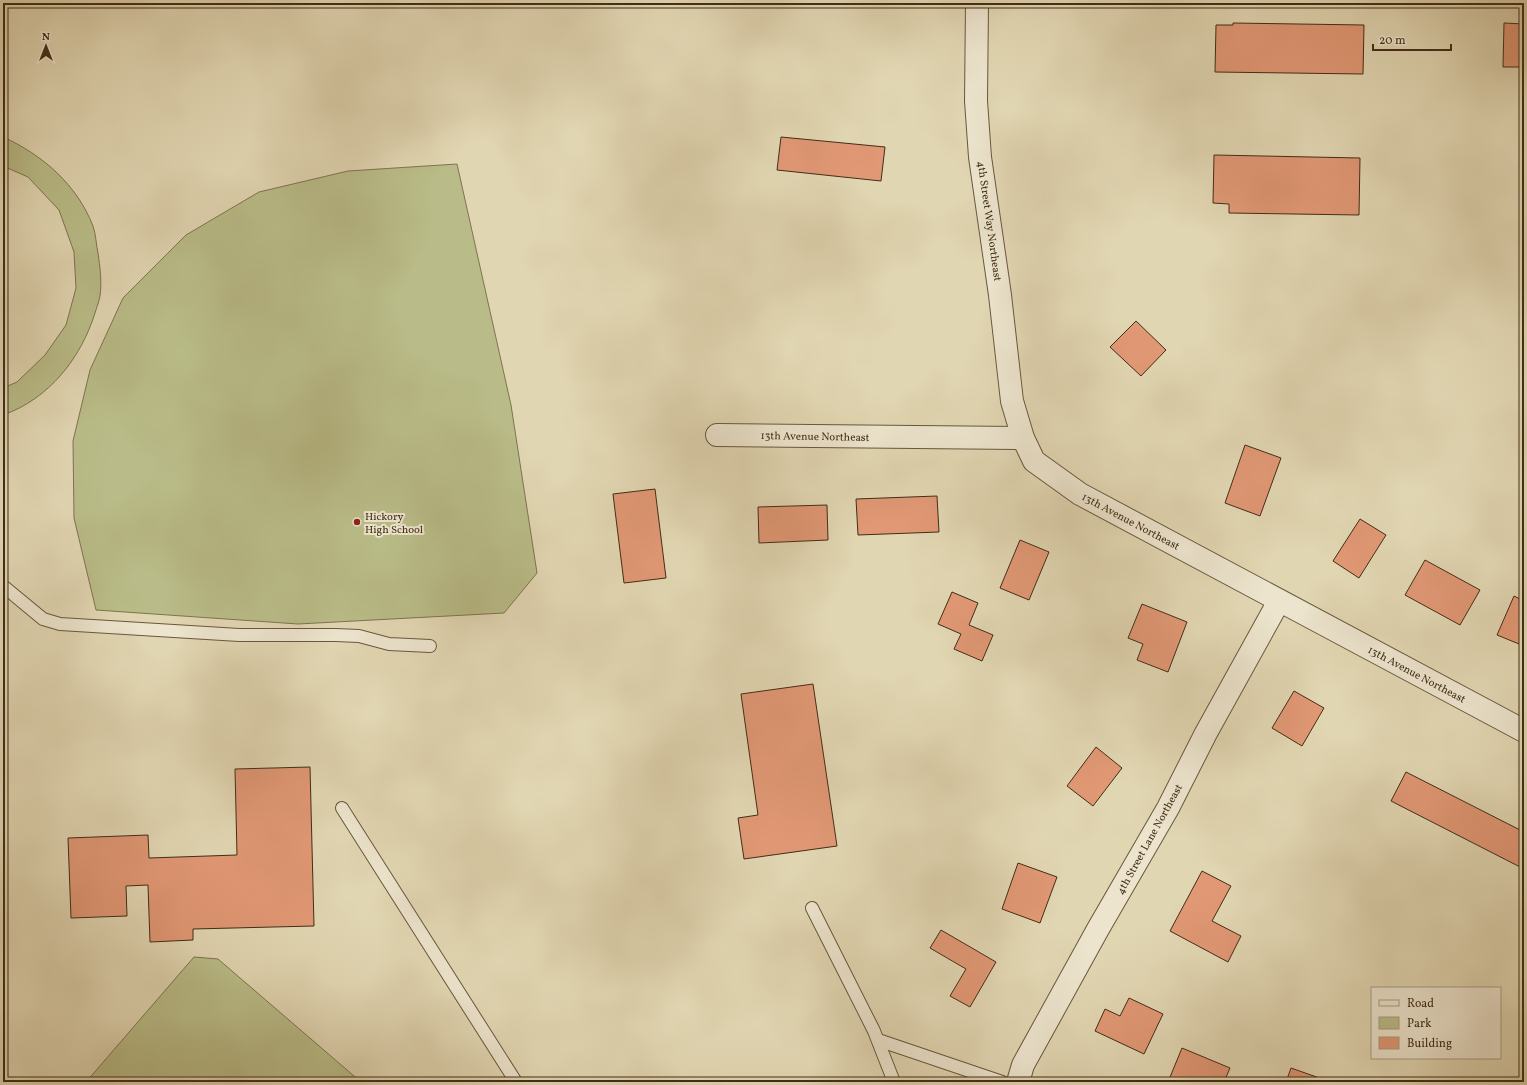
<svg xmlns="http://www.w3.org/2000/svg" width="1527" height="1085" viewBox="0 0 1527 1085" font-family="Vollkorn,serif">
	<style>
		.green { fill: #b9bc88; stroke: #7d744f }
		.building { fill: #e19875; stroke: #412d16 }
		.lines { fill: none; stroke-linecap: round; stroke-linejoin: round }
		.lane-casing { stroke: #69573d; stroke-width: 14 }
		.street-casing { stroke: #69573d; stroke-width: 24 }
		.lane { stroke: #ece4cd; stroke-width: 12 }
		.street { stroke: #ece4cd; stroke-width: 22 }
		.poi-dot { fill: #8f2418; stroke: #ece4cd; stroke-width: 1.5 }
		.labels { text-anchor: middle; stroke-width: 4; stroke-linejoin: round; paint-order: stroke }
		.street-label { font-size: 11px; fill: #412d16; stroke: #ece4cd }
		.poi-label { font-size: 11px; fill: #412d16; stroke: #ece4cd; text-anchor: start }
	</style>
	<rect width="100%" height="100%" fill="#e1d6b2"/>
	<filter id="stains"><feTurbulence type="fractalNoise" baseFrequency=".005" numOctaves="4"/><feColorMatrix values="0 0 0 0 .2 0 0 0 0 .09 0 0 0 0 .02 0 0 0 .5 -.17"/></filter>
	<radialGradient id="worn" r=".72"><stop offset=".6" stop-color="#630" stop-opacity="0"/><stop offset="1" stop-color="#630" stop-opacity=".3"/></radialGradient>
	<g class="green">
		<path d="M 3,137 C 43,155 77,185 93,226 C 96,234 96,245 98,253 C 100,267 102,282 100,296 C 99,301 97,307 95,313 C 81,358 49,399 3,415 L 3,388 L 17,382 L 45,355 L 66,325 L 76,288 L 74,252 L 59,210 L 28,177 L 3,166 Z"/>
		<polygon points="457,164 511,405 537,573 504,613 298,624 96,610 74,518 73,441 90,370 123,298 186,235 259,192 348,171"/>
		<polygon points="194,957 218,959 361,1082 86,1082"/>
	</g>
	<g class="building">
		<polygon points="1233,23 1364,25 1363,74 1215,72 1216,25 1233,25"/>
		<polygon points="1504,23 1524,24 1524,67 1503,67"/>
		<polygon points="781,137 885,147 881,181 777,170"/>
		<polygon points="1214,155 1360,158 1359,215 1229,213 1229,204 1213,203"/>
		<polygon points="1136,321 1166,350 1141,376 1110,347"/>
		<polygon points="1245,445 1281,458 1260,516 1225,503"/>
		<polygon points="655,489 666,578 624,583 613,494"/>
		<polygon points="937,496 939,532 858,535 856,499"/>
		<polygon points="827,505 828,540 759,543 758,507"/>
		<polygon points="1360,519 1386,535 1359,578 1333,561"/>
		<polygon points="1020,540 1049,552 1029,600 1000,588"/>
		<polygon points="1425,560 1480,590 1460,625 1405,595"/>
		<polygon points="952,592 978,603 969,625 993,635 982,661 954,649 961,634 938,624"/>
		<polygon points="1514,596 1524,601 1524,646 1497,635"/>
		<polygon points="1142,604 1187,622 1168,672 1137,660 1143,644 1128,638"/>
		<polygon points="813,684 837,846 744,859 738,818 758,815 741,694"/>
		<polygon points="1294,691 1324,708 1302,746 1272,728"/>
		<polygon points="1096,747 1122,768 1093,806 1067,786"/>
		<polygon points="310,767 314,926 193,929 193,940 150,942 148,885 126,886 127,916 71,918 68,838 148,835 149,858 237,855 235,769"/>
		<polygon points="1406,772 1524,832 1524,869 1391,801"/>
		<polygon points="1018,863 1057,877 1040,923 1002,909"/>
		<polygon points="1202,871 1231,886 1212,921 1241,936 1228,962 1170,931"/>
		<polygon points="941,930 996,962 970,1007 950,996 966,969 930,948"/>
		<polygon points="1129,998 1163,1014 1144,1054 1095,1031 1105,1009 1120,1016"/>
		<polygon points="1182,1048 1230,1068 1224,1082 1168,1082"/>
		<polygon points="1291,1068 1328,1081 1328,1082 1286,1082"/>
	</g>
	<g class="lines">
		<defs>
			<g id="lane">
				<polyline points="3,586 43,619 60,624 239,635 336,635 359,636 389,644 430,646"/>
				<polyline points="342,808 516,1082"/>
				<polyline points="812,908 874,1031 894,1082"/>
				<polyline points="878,1040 1002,1082"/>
			</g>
			<g id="street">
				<polyline points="977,3 976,101 980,157 1000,295 1012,401 1023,438"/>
				<polyline points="717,435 1023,438 1034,461 1080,494 1524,731"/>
				<polyline points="1018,1082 1023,1065 1098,929 1168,808 1206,733 1279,601"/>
			</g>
		</defs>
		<use href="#lane" class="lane-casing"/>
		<use href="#street" class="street-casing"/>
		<use href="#lane" class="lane"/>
		<use href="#street" class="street"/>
	</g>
	<circle class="poi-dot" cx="357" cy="522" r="4"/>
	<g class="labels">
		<g class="street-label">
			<text transform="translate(990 221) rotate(82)" y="4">4th Street Way Northeast</text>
			<text transform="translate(815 436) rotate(1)" y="4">13th Avenue Northeast</text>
			<text transform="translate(1131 521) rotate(28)" y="4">13th Avenue Northeast</text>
			<text transform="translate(1417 674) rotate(28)" y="4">13th Avenue Northeast</text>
			<text transform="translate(1149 839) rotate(-61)" y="4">4th Street Lane Northeast</text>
		</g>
		<g class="poi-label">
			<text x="365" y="520">Hickory<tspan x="365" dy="13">High School</tspan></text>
		</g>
	</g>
	<rect width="1527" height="1085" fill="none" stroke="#e1d6b2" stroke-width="16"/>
	<rect x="4" y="4" width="1519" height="1077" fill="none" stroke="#412d16" stroke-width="2"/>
	<rect x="8" y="8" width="1511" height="1069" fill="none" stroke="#412d16"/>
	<rect x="1371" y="987" width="130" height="72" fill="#ece4cd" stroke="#a89b84"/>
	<rect x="1379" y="1000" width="20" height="6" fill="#ece4cd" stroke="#a89b84"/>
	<text x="1407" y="1007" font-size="12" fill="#412d16">Road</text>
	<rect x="1379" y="1017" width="20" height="12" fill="#b9bc88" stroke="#a89b84"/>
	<text x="1407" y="1027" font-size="12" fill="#412d16">Park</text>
	<rect x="1379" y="1037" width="20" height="12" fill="#e19875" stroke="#a89b84"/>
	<text x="1407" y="1047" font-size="12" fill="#412d16">Building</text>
	<g transform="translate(46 46)" stroke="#ece4cd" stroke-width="3" paint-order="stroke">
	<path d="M0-3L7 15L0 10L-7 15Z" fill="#412d16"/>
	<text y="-6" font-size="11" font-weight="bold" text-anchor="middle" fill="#412d16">N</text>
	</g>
	<path d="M1373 44v6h78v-6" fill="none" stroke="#412d16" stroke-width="2"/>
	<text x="1379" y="44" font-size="12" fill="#412d16" stroke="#ece4cd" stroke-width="3" paint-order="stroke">20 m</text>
	<rect width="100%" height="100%" filter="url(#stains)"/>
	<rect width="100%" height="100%" fill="url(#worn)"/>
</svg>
